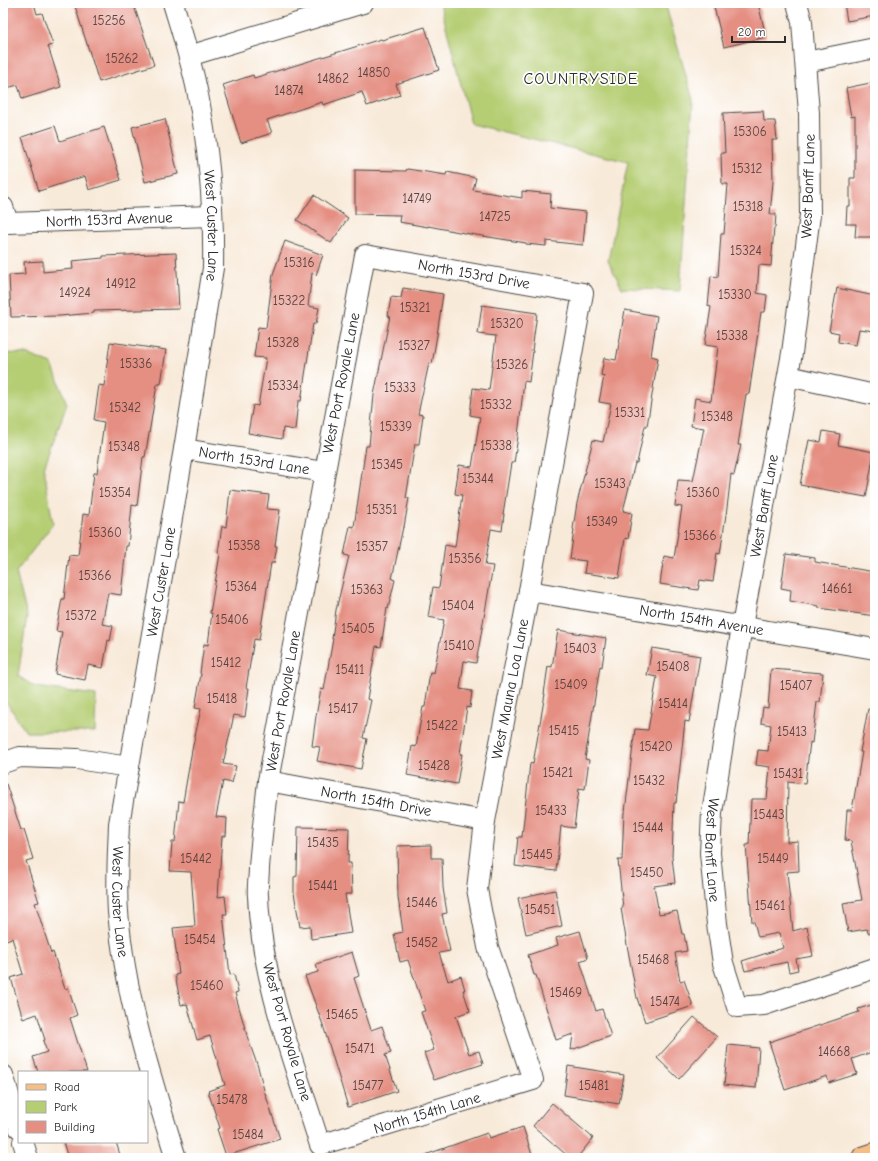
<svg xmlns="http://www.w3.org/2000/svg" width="878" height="1161" viewBox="0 0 878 1161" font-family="'Comic Neue',sans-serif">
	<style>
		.green { fill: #b5ce73; stroke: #707c4f }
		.building { fill: #e58e82 }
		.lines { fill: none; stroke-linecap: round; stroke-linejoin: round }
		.minor-casing { stroke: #4a4845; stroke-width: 22 }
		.major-casing { stroke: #4a4845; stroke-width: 24 }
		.minor { stroke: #fff; stroke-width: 20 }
		.major { stroke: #f6be87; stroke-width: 22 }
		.labels { text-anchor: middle; stroke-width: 3.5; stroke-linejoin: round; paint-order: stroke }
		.number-label { font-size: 13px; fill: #5a4441 }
		.street-label { font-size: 15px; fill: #2b2b2b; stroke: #fff }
		.neighbourhood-label { font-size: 16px; letter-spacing: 1px; fill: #2b2b2b; stroke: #fff }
	</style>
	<rect width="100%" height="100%" fill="#fff"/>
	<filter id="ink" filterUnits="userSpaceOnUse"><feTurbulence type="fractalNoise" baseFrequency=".025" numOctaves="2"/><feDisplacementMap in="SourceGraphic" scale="8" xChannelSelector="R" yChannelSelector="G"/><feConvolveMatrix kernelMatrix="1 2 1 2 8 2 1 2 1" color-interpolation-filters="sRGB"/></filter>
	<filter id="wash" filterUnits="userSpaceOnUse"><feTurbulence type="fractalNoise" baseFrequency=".012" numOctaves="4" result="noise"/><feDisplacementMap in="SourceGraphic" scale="16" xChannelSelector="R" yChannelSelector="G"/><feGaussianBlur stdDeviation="0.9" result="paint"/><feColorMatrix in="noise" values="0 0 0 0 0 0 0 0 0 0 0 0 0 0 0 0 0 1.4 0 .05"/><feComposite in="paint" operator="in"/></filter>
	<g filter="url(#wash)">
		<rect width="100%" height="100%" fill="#f8ead9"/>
		<g class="green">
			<polygon points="440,3 665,3 693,100 680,291 622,288 608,261 628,162 471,124"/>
			<polygon points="3,353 26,354 52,364 67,404 44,468 53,524 16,572 27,616 18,676 35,687 96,695 95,732 26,732 3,697"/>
		</g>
		<g id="blocks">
			<g class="building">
				<polygon points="3,3 34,3 37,14 42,13 53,45 48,46 61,87 22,99 18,85 3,89"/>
				<polygon points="74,3 133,3 154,65 99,82"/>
				<polygon points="713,3 758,3 766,37 724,47"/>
				<polygon points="844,3 875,3 875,16 847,21"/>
				<polygon points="425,27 439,70 396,84 400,95 367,106 362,92 323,105 322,102 267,120 272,133 241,143 223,85 253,75 254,78 381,39 382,40"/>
				<polygon points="875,82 875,237 855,237 856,224 846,224 847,206 850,206 850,178 855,178 855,116 851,117 846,88"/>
				<polygon points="763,111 764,121 775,121 777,140 772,140 773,182 770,214 776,214 775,228 774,228 771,266 759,265 757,293 767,295 765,312 761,312 749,394 746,394 738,445 741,445 734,475 731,474 727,508 720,554 717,553 713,582 700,580 698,590 660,584 664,556 674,558 682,507 675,506 678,480 693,481 704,428 691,426 695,398 711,401 718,347 705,345 711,307 708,306 711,276 718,277 721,234 724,234 728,184 722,184 721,153 725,153 723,113"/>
				<polygon points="165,119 178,174 145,182 132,127"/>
				<polygon points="55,126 60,141 104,127 121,180 89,190 85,176 39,191 22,137"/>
				<polygon points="407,169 446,175 447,172 476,178 473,190 522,198 522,191 551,194 550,208 586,212 583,245 546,241 546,246 526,244 526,243 464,233 428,226 428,227 399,222 400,215 355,214 355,170 406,171"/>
				<polygon points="314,195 348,218 331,243 297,220"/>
				<polygon points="285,241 323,255 316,275 312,273 308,306 319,308 316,324 313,324 301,401 298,401 295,430 283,428 282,439 248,433 253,405 258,406 266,358 254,357 258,327 266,328 273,274"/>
				<polygon points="176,253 179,309 94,311 94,313 60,316 11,317 9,275 25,274 24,262 43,261 43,272 73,269 72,261 103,258 103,256"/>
				<polygon points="403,288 443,294 437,335 432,364 429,363 418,414 423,415 419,444 415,444 406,498 409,498 404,527 403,527 392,579 395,580 388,609 387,608 381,647 376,646 367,699 371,700 363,738 367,739 361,769 317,761 320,747 312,746 316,716 321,689 324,690 333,639 332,639 336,610 349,556 344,555 350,526 354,527 366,446 369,446 374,395 390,316 388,316 391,297 401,298"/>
				<polygon points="837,288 875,296 875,331 859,329 856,345 838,342 839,333 829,331"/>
				<polygon points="482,305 537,313 532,351 533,351 529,382 524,381 518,436 514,463 511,463 503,514 504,514 502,531 491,529 485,565 493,566 476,663 464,661 460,689 472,691 470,708 467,707 460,754 462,754 457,784 407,775 412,746 416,747 423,707 425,707 430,672 434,673 444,620 428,617 433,587 439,588 445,545 455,547 462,495 455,494 459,465 472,467 480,417 470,415 473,388 489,390 496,336 478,334"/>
				<polygon points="625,310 657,316 651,356 658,358 647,426 645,426 637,463 635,463 623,511 632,513 628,539 625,538 619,578 584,573 586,561 570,559 574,530 573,529 577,503 593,440 603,442 611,404 599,402 604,376 601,375 604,358 616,360"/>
				<polygon points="110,342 166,350 161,384 157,384 150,428 145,457 143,457 137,506 132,505 128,546 126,546 121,595 108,593 102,624 113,626 110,641 108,640 103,668 88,665 85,680 55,674 62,632 56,631 62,599 64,599 69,555 78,556 83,514 89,515 94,473 97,473 104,422 94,420 99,385 104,386"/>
				<polygon points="823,431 840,434 838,445 874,452 866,497 800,485 809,440 821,442"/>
				<polygon points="230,490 269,495 267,509 280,510 275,546 277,546 274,563 271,563 259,640 254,639 246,688 249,688 245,717 234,715 223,764 236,766 232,783 223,781 216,817 227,818 226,836 222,836 218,897 225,896 227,914 223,914 230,975 234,974 238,992 235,993 248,1039 258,1067 264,1090 280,1139 226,1156 217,1129 220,1128 208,1091 225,1085 210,1036 197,1040 187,1004 181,1005 175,975 179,974 173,928 195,926 191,872 170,871 172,842 175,842 179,801 183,802 192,750 201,709 195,708 201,674 200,673 204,644 208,645 212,613 210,613 220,554 218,553 222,526 226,527"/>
				<polygon points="786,554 815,558 815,562 875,572 875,616 819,608 819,606 790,601 791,590 781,588"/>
				<polygon points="558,630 606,638 602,667 600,666 585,759 589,760 585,789 579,788 574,828 561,826 556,871 515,866 518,837 522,837 530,763 533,764 545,694 544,694 548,666 552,667"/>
				<polygon points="652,648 700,656 689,722 685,721 676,803 674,803 672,857 675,883 654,886 659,914 677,911 682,934 684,934 687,951 675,953 680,981 684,980 693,1006 645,1022 637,998 627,945 621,908 623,908 618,860 622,860 624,812 625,812 635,729 648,730 657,677 647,675"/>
				<polygon points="771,669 823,673 820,702 817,702 812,743 810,742 805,784 788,782 787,842 798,841 799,871 787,872 793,931 807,927 813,956 796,959 798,970 789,972 787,962 745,971 742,961 783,948 779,933 758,937 754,921 752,922 746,845 749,845 751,799 767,799 770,767 756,765 758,750 768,751 771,725 761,723 763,707 768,708"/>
				<polygon points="868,709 875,710 875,932 868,933 867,929 848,932 843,903 862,900 851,841 845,840 847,810 852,810 862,752 860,752"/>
				<polygon points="3,784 6,784 21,830 24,830 33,859 26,861 39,902 35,903 51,953 53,952 65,989 68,988 77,1015 70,1018 87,1072 38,1072 33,1057 47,1052 43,1041 45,1040 37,1014 23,1019 11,978 23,974 12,938 3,941"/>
				<polygon points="298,827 349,828 348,863 351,863 352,894 345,894 351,933 311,939 310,926 300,927 294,893 294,877 297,876"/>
				<polygon points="431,845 431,858 442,858 443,888 447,913 442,914 450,951 439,953 448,981 461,976 465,990 463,990 470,1011 456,1016 469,1054 479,1051 483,1064 434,1080 424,1053 434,1050 421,1012 425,1011 408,960 400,962 394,934 403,932 398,897 397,846"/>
				<polygon points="555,890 562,926 526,934 518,898"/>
				<polygon points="580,931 588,958 580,961 596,1011 602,1009 611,1036 571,1050 573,1034 556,1040 536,975 534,975 528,955 558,945 556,938"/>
				<polygon points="352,952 359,976 354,978 371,1030 382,1026 391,1053 385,1055 397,1091 348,1107 323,1025 305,976 318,972 316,964"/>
				<polygon points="875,1004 875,1051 852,1059 857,1074 829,1083 827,1076 785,1090 769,1042 859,1012 858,1009"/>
				<polygon points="694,1017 717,1037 679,1079 657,1058"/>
				<polygon points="728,1045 759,1048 756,1088 724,1085"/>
				<polygon points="568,1066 624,1075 619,1104 564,1095"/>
				<polygon points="552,1103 593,1138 577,1158 570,1158 533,1126"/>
				<polygon points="523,1127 533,1158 425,1158 425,1155 487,1133 489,1138"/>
				<polygon points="63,1142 116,1142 121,1158 68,1158"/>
			</g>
		</g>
	</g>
	<g filter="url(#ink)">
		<use href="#blocks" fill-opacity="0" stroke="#4a4845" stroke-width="1"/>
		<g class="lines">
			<defs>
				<g id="minor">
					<path id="s1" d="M 173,3 C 182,33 192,64 198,95 C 209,150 214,212 213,268 L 184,449 L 119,824 C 118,853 116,883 118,912 C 125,997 151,1078 176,1158"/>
					<path id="s2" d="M 797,3 L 802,22 L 809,113 L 810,215 L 792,353 L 742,626 L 712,813 L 710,853 L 717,924 L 723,963 L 737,1007 L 764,1005 L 875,968"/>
					<polyline points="189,56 363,3"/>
					<polyline points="806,62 875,48"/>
					<path id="s3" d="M 3,207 L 8,223 L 211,216"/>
					<path d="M 365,255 L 583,293 L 529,591 L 485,821 L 477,889 L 488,947 L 533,1080 L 320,1145 C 295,1065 261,980 258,896 C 257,887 259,877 259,868 C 261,839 265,810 268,781 Z"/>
					<polyline points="788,376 875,395"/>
					<path id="s4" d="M 184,449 L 324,472"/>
					<path id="s5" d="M 529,591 L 875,649"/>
					<polyline points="3,763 20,757 77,759 129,767"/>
					<path id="s6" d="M 268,781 L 485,821"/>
					<polyline points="3,1075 19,1128"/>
					<polyline points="23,1142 28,1158"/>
				</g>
				<polyline id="major" points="863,1158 875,1154"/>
			</defs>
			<use href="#minor" class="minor-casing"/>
			<use href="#major" class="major-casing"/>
			<use href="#minor" class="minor"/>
			<use href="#major" class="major"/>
		</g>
	</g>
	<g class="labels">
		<g class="number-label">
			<text x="109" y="25">15256</text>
			<text x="122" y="63">15262</text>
			<text x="374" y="77">14850</text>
			<text x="333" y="83">14862</text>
			<text x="289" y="95">14874</text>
			<text x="750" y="136">15306</text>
			<text x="747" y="173">15312</text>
			<text x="417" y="203">14749</text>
			<text x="748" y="211">15318</text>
			<text x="495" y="221">14725</text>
			<text x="746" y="255">15324</text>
			<text x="299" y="267">15316</text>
			<text x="121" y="288">14912</text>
			<text x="75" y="297">14924</text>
			<text x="735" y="299">15330</text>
			<text x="289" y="305">15322</text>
			<text x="415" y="312">15321</text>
			<text x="507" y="328">15320</text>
			<text x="732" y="340">15338</text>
			<text x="283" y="347">15328</text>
			<text x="414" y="350">15327</text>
			<text x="136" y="368">15336</text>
			<text x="512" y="369">15326</text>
			<text x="283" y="390">15334</text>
			<text x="400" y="392">15333</text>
			<text x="496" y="409">15332</text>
			<text x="125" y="412">15342</text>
			<text x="630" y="417">15331</text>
			<text x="717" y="421">15348</text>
			<text x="396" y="431">15339</text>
			<text x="496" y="450">15338</text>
			<text x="124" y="451">15348</text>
			<text x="387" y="469">15345</text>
			<text x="478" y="483">15344</text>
			<text x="610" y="488">15343</text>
			<text x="115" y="497">15354</text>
			<text x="703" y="497">15360</text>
			<text x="382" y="514">15351</text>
			<text x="602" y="526">15349</text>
			<text x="105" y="537">15360</text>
			<text x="700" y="540">15366</text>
			<text x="244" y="550">15358</text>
			<text x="372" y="551">15357</text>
			<text x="465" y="563">15356</text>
			<text x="95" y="580">15366</text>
			<text x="241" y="591">15364</text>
			<text x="837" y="593">14661</text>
			<text x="367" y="594">15363</text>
			<text x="458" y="610">15404</text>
			<text x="81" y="620">15372</text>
			<text x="232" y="624">15406</text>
			<text x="358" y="633">15405</text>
			<text x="459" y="650">15410</text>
			<text x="580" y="653">15403</text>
			<text x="226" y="667">15412</text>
			<text x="673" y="671">15408</text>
			<text x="350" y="674">15411</text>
			<text x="571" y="689">15409</text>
			<text x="796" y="690">15407</text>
			<text x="222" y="703">15418</text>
			<text x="673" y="708">15414</text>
			<text x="343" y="713">15417</text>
			<text x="442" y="730">15422</text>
			<text x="564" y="735">15415</text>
			<text x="792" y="736">15413</text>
			<text x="656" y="751">15420</text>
			<text x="434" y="770">15428</text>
			<text x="558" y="777">15421</text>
			<text x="788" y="778">15431</text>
			<text x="649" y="785">15432</text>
			<text x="551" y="815">15433</text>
			<text x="769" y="819">15443</text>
			<text x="648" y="832">15444</text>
			<text x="323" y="847">15435</text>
			<text x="537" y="859">15445</text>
			<text x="196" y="863">15442</text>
			<text x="773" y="863">15449</text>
			<text x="647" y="877">15450</text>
			<text x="323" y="890">15441</text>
			<text x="422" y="907">15446</text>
			<text x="770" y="910">15461</text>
			<text x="540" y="914">15451</text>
			<text x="200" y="944">15454</text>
			<text x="422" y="947">15452</text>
			<text x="653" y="964">15468</text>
			<text x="207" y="990">15460</text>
			<text x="566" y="997">15469</text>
			<text x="665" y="1006">15474</text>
			<text x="342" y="1019">15465</text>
			<text x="360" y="1053">15471</text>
			<text x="834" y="1056">14668</text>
			<text x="368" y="1090">15477</text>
			<text x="594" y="1090">15481</text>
			<text x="232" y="1104">15478</text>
			<text x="248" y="1139">15484</text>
		</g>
		<g class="street-label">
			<text transform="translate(808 186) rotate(-88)" y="5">West Banff Lane</text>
			<text dy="5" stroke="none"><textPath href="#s3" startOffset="118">North 153rd Avenue</textPath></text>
			<text dy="5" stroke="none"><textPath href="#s1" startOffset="227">West Custer Lane</textPath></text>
			<text transform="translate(474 274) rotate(10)" y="5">North 153rd Drive</text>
			<text transform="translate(341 383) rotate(-79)" y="5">West Port Royale Lane</text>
			<text dy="5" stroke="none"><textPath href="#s4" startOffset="71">North 153rd Lane</textPath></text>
			<text transform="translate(764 506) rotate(-80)" y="5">West Banff Lane</text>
			<text transform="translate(161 582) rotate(-80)" y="5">West Custer Lane</text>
			<text dy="5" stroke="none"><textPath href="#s5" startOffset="175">North 154th Avenue</textPath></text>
			<text transform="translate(510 689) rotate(-79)" y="5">West Mauna Loa Lane</text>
			<text transform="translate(283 701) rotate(-80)" y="5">West Port Royale Lane</text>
			<text dy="5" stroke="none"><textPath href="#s6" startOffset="110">North 154th Drive</textPath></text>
			<text dy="5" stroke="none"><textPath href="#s2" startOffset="856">West Banff Lane</textPath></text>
			<text dy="5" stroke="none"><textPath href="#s1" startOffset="911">West Custer Lane</textPath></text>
			<text transform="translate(287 1032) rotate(74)" y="5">West Port Royale Lane</text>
			<text transform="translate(427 1113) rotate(-17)" y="5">North 154th Lane</text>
		</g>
		<g class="neighbourhood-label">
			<text x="581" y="84">COUNTRYSIDE</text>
		</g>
	</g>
	<rect width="878" height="1161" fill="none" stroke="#fff" stroke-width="16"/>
	<rect x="18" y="1071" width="130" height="72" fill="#ffffff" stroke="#aaaaaa"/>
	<rect x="26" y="1084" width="20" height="6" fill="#f6be87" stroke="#aaaaaa"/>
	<text x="54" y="1091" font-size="12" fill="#2b2b2b">Road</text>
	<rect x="26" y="1101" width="20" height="12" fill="#b5ce73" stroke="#aaaaaa"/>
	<text x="54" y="1111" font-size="12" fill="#2b2b2b">Park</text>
	<rect x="26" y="1121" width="20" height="12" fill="#e58e82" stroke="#aaaaaa"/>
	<text x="54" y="1131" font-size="12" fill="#2b2b2b">Building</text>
	<path d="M732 36v6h53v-6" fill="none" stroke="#2b2b2b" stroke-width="2"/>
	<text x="738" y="36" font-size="12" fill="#2b2b2b" stroke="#ffffff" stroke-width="3" paint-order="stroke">20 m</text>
</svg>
